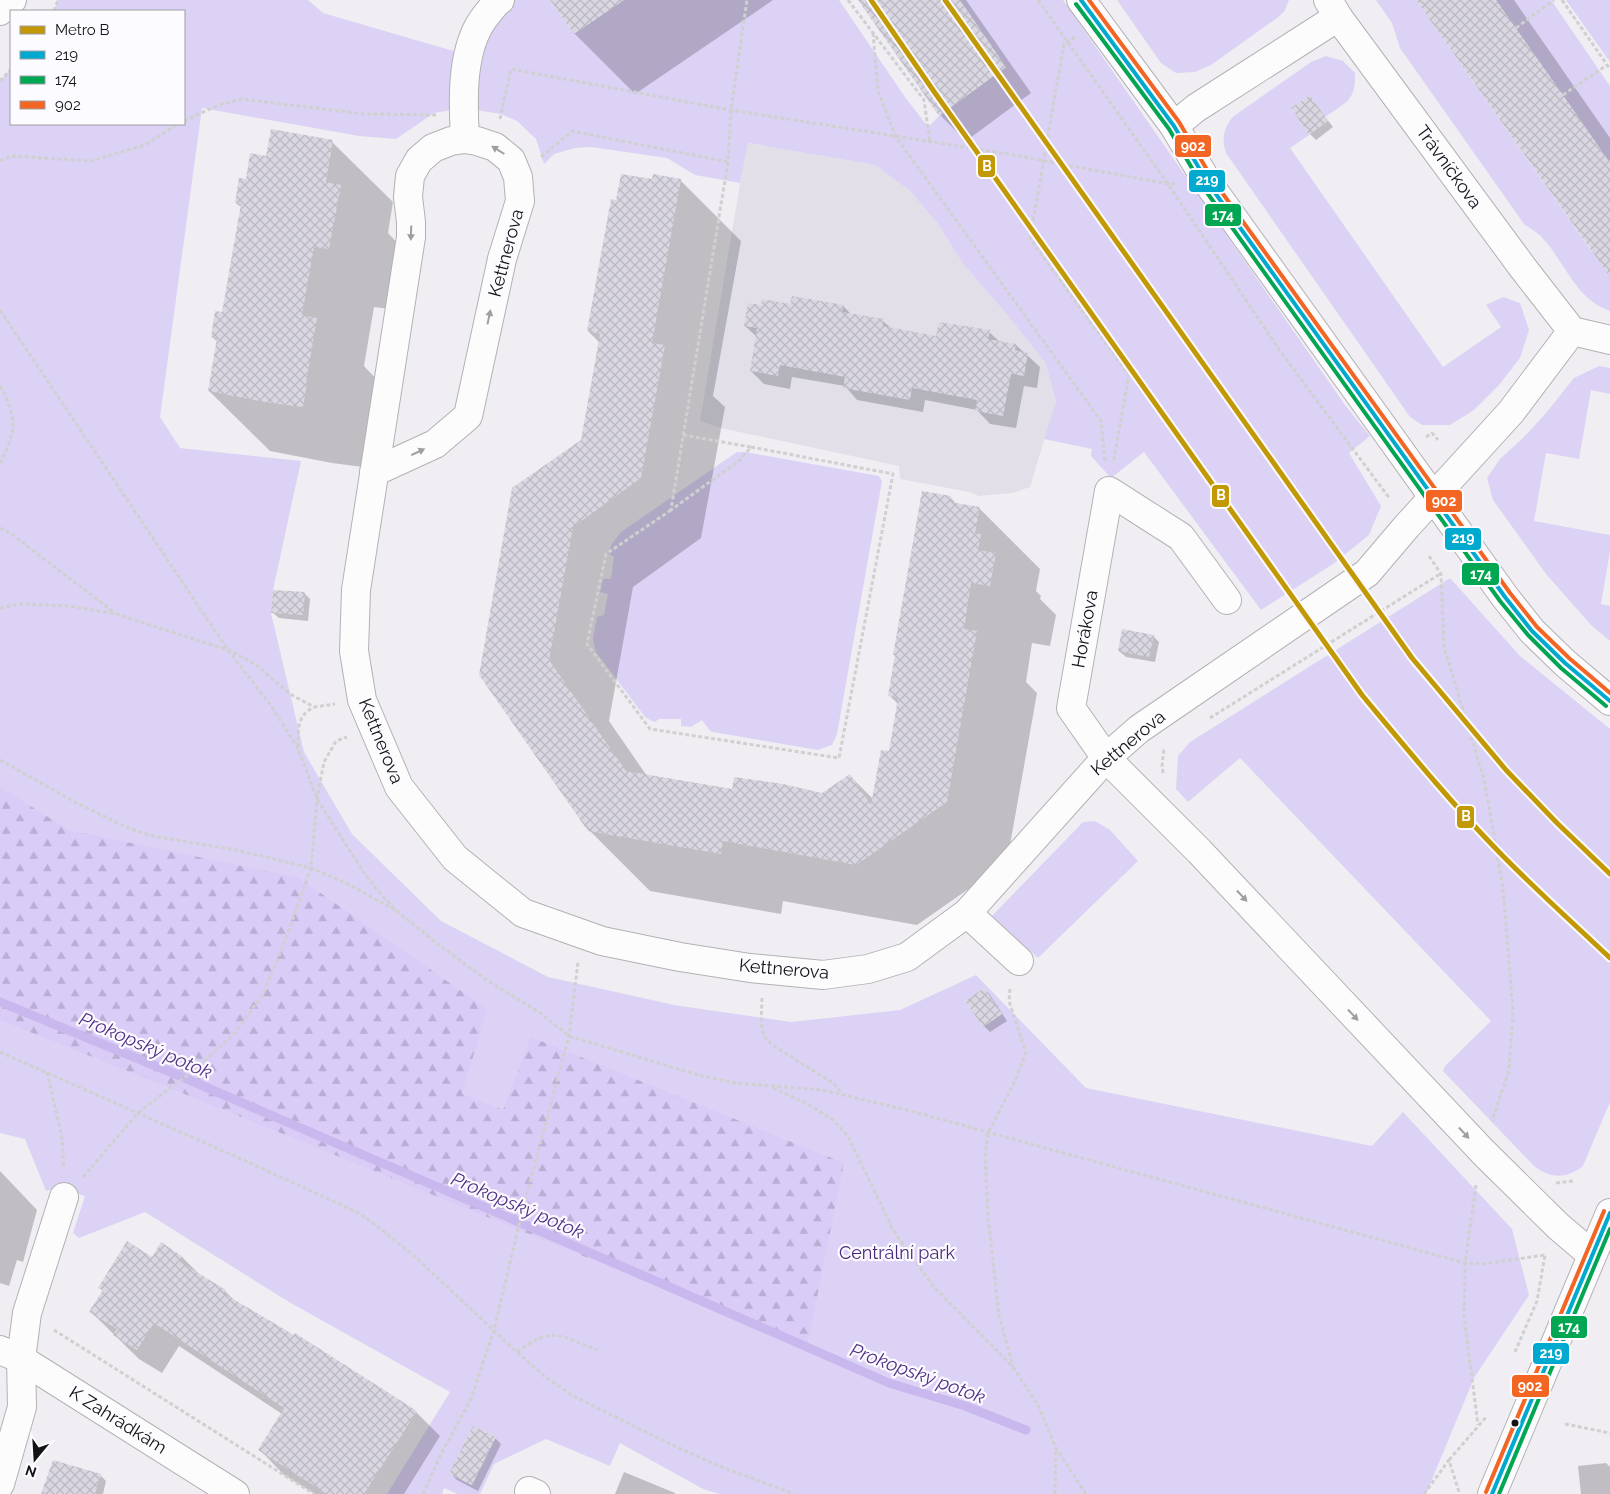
<svg xmlns="http://www.w3.org/2000/svg" width="1610" height="1494" viewBox="0 0 1610 1494" font-family="Raleway,sans-serif">
	<style>
		.built { fill: #e2dfe9 }
		.green { fill: #dcd2f5; fill-rule: evenodd }
		.forest { fill: url(#forest-firs) }
		.shadow { fill: #0003 }
		.lines { fill: none; stroke-linecap: round; stroke-linejoin: round }
		.stream { stroke: #c8b8ed; stroke-width: 9 }
		.building { fill: url(#building-cross-hatch) }
		.minor-casing { stroke: #b2b1b4; stroke-width: 30 }
		.path { stroke: #d0d0d1; stroke-width: 3; stroke-dasharray: 4 2.5; stroke-linecap: butt }
		.minor { stroke: #fdfcfd; stroke-width: 28 }
		.bus-1-casing { stroke: #fcfbff; stroke-width: 8 }
		.bus-2-casing { stroke: #fcfbff; stroke-width: 8 }
		.bus-3-casing { stroke: #fcfbff; stroke-width: 8 }
		.bus-1 { stroke: #00a9ce; stroke-width: 4 }
		.bus-2 { stroke: #00a651; stroke-width: 4 }
		.bus-3 { stroke: #f26522; stroke-width: 4 }
		.metro-1-casing { stroke: #fcfbff; stroke-width: 9 }
		.metro-1 { stroke: #c29805; stroke-width: 5 }
		.oneway { fill: #9f9ea0 }
		.bus-dot { fill: #131215; stroke: #fcfbff; stroke-width: 2 }
		.labels { text-anchor: middle; stroke-width: 4.5; stroke-linejoin: round; paint-order: stroke }
		.street-label { font-size: 18px; fill: #131215; stroke: #fcfbff }
		.park-label { font-size: 18px; fill: #49287c; stroke: #fcfbff }
		.water-label { font-size: 19px; font-style: italic; fill: #523187; stroke: #fcfbff }
		.line-badge { stroke: #fcfbff; stroke-width: 2 }
		.badge-label { font-size: 14px; text-anchor: middle; font-weight: bold; fill: #fff }
	</style>
	<defs>
		<pattern id="forest-firs" width="22" height="20" patternUnits="userSpaceOnUse" patternTransform="scale(1.25)"><rect width="22" height="20" fill="#d9ccf7"/><path d="M5 1l3.5 6h-7zM16 11l3.5 6h-7z" fill="#b9aed3"/></pattern>
		<pattern id="building-cross-hatch" width="8" height="8" patternUnits="userSpaceOnUse" patternTransform="scale(1.25)"><rect width="8" height="8" fill="#dad7e2"/><path d="M0 0l8 8M0 8l8-8" fill="none" stroke="#bab8c1"/></pattern>
	</defs>
	<rect width="100%" height="100%" fill="#f0eef3"/>
	<polygon class="built" points="747,143 875,165 909,190 938,224 963,264 1009,317 1045,362 1056,401 1030,487 1012,493 979,496 969,492 900,479 899,466 721,428 700,421"/>
	<g class="green">
		<path d="M 58,0 L 308,0 L 323,13 L 467,55 L 499,0 L 550,0 L 574,34 L 624,0 L 839,0 L 905,97 L 928,127 L 939,116 L 1006,67 L 960,0 L 1063,0 L 1345,405 L 1370,436 L 1349,453 L 1381,506 L 1369,535 L 1333,564 L 1261,610 L 1144,452 L 1111,478 L 1091,456 L 1092,449 L 1044,439 L 1056,401 L 1045,362 L 1009,317 L 963,264 L 938,224 L 909,190 L 875,165 L 748,143 L 740,183 L 695,175 L 667,158 L 591,147 L 575,148 L 554,154 L 544,164 L 536,139 L 517,121 L 501,114 L 463,108 L 434,113 L 396,139 L 359,136 L 202,108 L 160,417 L 180,448 L 301,461 L 273,590 L 271,613 L 304,752 L 352,834 L 441,921 L 548,977 L 674,1005 L 791,1022 L 900,1010 L 976,975 L 1086,1088 L 1372,1146 L 1403,1112 L 1512,1229 L 1529,1295 L 1474,1378 L 1426,1494 L 720,1494 L 703,1489 L 620,1443 L 610,1466 L 546,1439 L 494,1464 L 480,1494 L 458,1494 L 444,1488 L 442,1494 L 387,1494 L 450,1392 L 289,1302 L 145,1212 L 79,1238 L 73,1233 L 85,1196 L 57,1188 L 46,1191 L 25,1139 L 0,1133 L 0,81 L 11,69 L 11,124 L 184,124 L 184,11 L 54,11 ZM 984,988 L 1002,1014 L 983,1027 L 965,1001 ZM 473,1426 L 496,1437 L 472,1485 L 450,1474 Z"/>
		<polygon points="1117,0 1289,0 1284,12 1277,18 1211,65 1195,72 1176,73 1161,63"/>
		<path d="M 1376,0 L 1416,0 L 1592,252 L 1610,275 L 1610,311 C 1577,300 1566,265 1545,241 C 1540,234 1531,229 1524,224 L 1400,48 L 1392,23 Z"/>
		<polygon points="1496,0 1551,0 1610,86 1610,163"/>
		<polygon points="1566,0 1610,0 1610,62"/>
		<path d="M 1326,56 L 1343,61 L 1355,73 C 1356,101 1346,102 1325,117 L 1310,95 L 1291,108 L 1309,135 L 1290,148 L 1443,367 L 1501,327 L 1486,305 L 1503,297 L 1520,303 L 1529,330 L 1520,358 L 1499,385 L 1474,410 L 1450,425 L 1422,425 L 1410,417 L 1226,153 C 1221,139 1224,126 1234,116 L 1311,62 Z"/>
		<polygon points="1599,366 1610,368 1610,394 1591,390 1579,459 1546,453 1534,521 1610,535 1610,551 1601,604 1610,606 1610,641 1591,625 1546,574 1493,500 1487,478 1500,459 1524,437 1546,413 1574,378"/>
		<polygon points="737,452 745,452 879,476 882,481 837,734 832,745 818,750 713,732 710,731 702,720 691,727 681,726 681,719 659,719 655,722 650,720 645,717 596,652 593,639 597,617 604,615 608,594 600,592 603,579 611,579 614,557 608,553 612,544 621,532"/>
		<path d="M 1450,578 L 1520,656 L 1610,729 L 1610,1102 L 1583,1166 C 1566,1179 1551,1179 1534,1166 L 1443,1071 L 1445,1066 L 1491,1021 L 1240,758 L 1188,802 L 1176,789 L 1178,756 L 1190,742 Z"/>
		<polygon points="1095,821 1110,830 1138,861 1038,958 991,917 1083,822"/>
	</g>
	<polygon class="forest" points="0,787 69,830 299,878 487,1009 462,1094 503,1110 531,1037 844,1163 807,1347 170,1088 0,1020"/>
	<g class="shadow">
		<polygon points="552,0 773,0 635,94 575,34"/>
		<polygon points="859,0 966,0 1031,93 966,141 940,115"/>
		<polygon points="1418,0 1514,0 1610,138 1610,275"/>
		<polygon points="1310,97 1333,127 1316,140 1310,134"/>
		<polygon points="332,142 393,202 388,233 401,247 390,309 374,307 364,366 377,380 363,467 332,463 270,451 209,391 218,342 212,337 223,313 242,208 236,203 247,181 267,157"/>
		<polygon points="653,181 681,181 741,241 713,396 725,407 701,538 633,587 609,721 647,776 733,791 823,794 849,775 873,799 890,752 898,704 889,695 896,656 894,655 950,497 957,505 979,508 1040,569 1036,591 1041,596 1040,599 1056,615 1050,646 1032,643 1026,682 1037,693 1007,862 917,925 783,901 781,914 650,891 589,830 480,675 582,440 599,342 588,331 617,202"/>
		<polygon points="791,305 843,306 852,315 883,321 892,329 937,337 989,332 1000,342 1016,345 1040,367 1037,388 1024,386 1016,428 990,424 977,410 925,400 923,412 857,400 845,386 792,377 790,389 764,384 751,371 757,337 745,326 762,307"/>
		<polygon points="304,593 310,599 308,621 279,618 272,612"/>
		<polygon points="1153,636 1159,642 1155,662 1126,657 1119,651"/>
		<polygon points="984,989 990,995 1007,1021 990,1032 984,1026"/>
		<polygon points="0,1171 37,1210 23,1262 17,1260 9,1286 0,1283"/>
		<polygon points="161,1244 183,1258 202,1277 225,1291 237,1303 416,1412 440,1436 404,1494 315,1494 284,1475 260,1450 282,1414 179,1346 162,1373 139,1359 90,1311 103,1291 99,1287 152,1259"/>
		<polygon points="495,1438 501,1444 478,1491 457,1480 451,1474"/>
		<polygon points="1606,1463 1610,1467 1610,1494 1581,1494 1578,1466"/>
		<polygon points="624,1472 675,1493 675,1494 615,1494"/>
		<polygon points="100,1475 106,1481 103,1494 42,1494"/>
	</g>
	<g class="lines">
		<polyline class="stream" points="0,1002 180,1076 665,1285 889,1383 965,1406 1026,1430"/>
	</g>
	<g class="building">
		<polygon points="550,0 624,0 574,34"/>
		<polygon points="858,0 960,0 1006,67 939,116"/>
		<polygon points="1416,0 1496,0 1563,95 1610,163 1610,277"/>
		<polygon points="1310,95 1328,121 1309,135 1291,108"/>
		<polygon points="271,129 333,140 326,182 341,185 329,249 314,247 302,315 317,318 306,383 307,383 303,407 270,403 208,391 217,338 211,337 215,311 222,312 241,204 235,203 239,178 246,179 250,153 266,156"/>
		<polygon points="621,174 652,179 653,174 681,179 652,343 665,345 641,478 573,527 549,660 626,771 732,789 734,777 783,784 822,793 850,774 871,805 881,750 889,751 898,698 888,696 895,655 893,655 922,491 951,496 950,502 980,507 975,533 981,534 978,550 996,553 990,586 971,583 964,629 977,631 947,802 856,865 723,841 721,854 588,831 479,675 512,488 581,440 600,334 587,331 611,199 616,200"/>
		<polygon points="792,296 844,305 842,312 884,319 883,326 936,336 939,322 990,330 988,339 1016,344 1015,350 1028,353 1024,376 1011,374 1003,416 975,411 977,400 912,388 910,400 843,388 845,377 780,365 778,376 750,371 757,328 744,326 748,303 761,305 762,299 790,304"/>
		<polygon points="273,590 305,592 303,615 271,613"/>
		<polygon points="1122,629 1154,635 1149,657 1118,651"/>
		<polygon points="984,988 1002,1014 983,1027 965,1001"/>
		<polygon points="127,1241 152,1257 161,1242 183,1257 180,1262 226,1290 223,1293 294,1335 295,1333 417,1411 364,1494 327,1494 258,1450 284,1408 154,1323 137,1350 113,1335 117,1329 89,1312 103,1290 98,1288"/>
		<polygon points="473,1426 496,1437 472,1485 449,1474"/>
		<polygon points="53,1460 101,1474 95,1494 41,1494"/>
	</g>
	<g class="lines">
		<defs>
			<g id="minor">
				<polyline points="1081,0 1174,126 1208,183 1505,597 1532,631 1565,663 1610,701"/>
				<polyline points="1328,0 1338,17 1523,268 1572,331 1610,340"/>
				<polyline points="0,11 12,0"/>
				<polyline points="1174,126 1196,108 1338,17"/>
				<path d="M 465,139 C 463,103 461,56 480,24 C 485,16 491,9 497,2 L 500,0"/>
				<polyline points="374,472 435,444 468,416 502,259 520,201 518,177 511,160 495,147 477,141 465,139 451,141 433,148 419,160 410,176 408,197 411,222 411,237 356,590 354,651 362,700 399,787 455,858 523,913 602,941 680,957 750,968 823,975 868,969 907,957 967,913 1106,758 1139,729 1367,573 1407,526 1511,412 1572,331"/>
				<polyline points="1227,600 1181,537 1109,491 1071,708 1106,758 1199,851 1484,1153 1558,1226 1592,1255"/>
				<polyline points="967,913 1019,961"/>
				<polyline points="0,1350 21,1359 235,1494"/>
				<polyline points="0,1484 22,1407 21,1359 27,1313 64,1197"/>
				<polyline points="529,1491 536,1494"/>
				<polyline points="1492,1494 1610,1213"/>
			</g>
		</defs>
		<use href="#minor" class="minor-casing"/>
		<g class="path">
			<polyline points="848,0 924,100 930,142"/>
			<polyline points="1038,0 1168,184 1280,351 1390,499"/>
			<polyline points="1562,0 1610,69"/>
			<polyline points="54,11 58,0"/>
			<polyline points="1516,28 1554,0"/>
			<polyline points="873,33 878,91 896,137 1101,421 1105,463"/>
			<polyline points="1075,37 1064,44 1030,239 1129,375 1113,463"/>
			<polyline points="0,81 11,69"/>
			<polyline points="1563,95 1607,65"/>
			<polyline points="500,119 511,69 731,110 1008,154 1168,184 1175,184"/>
			<polyline points="184,121 219,105 241,99 364,114 436,115"/>
			<polyline points="541,157 572,131 728,162"/>
			<polyline points="0,161 11,156 91,161 145,145 178,124"/>
			<polyline points="1609,162 1610,162"/>
			<polyline points="0,310 228,650 269,703 298,748 317,799 364,873 382,896 398,912 439,945 488,981 539,1012 569,1036 698,1075 736,1083 822,1090 907,1110 1465,1263 1482,1264 1545,1255"/>
			<path d="M 0,386 C 7,396 12,412 13,424 C 14,432 4,457 0,465"/>
			<polyline points="683,435 751,447 740,460 671,510 728,162 731,110 747,0"/>
			<polyline points="1426,437 1432,433 1438,440"/>
			<polyline points="671,510 606,554 587,644 650,729 839,758 893,474 751,447"/>
			<polyline points="0,528 10,533 115,613"/>
			<polyline points="1429,556 1441,574 1444,647 1484,779 1503,888 1513,1011 1509,1070 1492,1121"/>
			<polyline points="0,608 21,604 70,606 116,614 228,650 255,664 290,694 314,707 335,704"/>
			<polyline points="1210,718 1440,574"/>
			<path d="M 298,747 C 299,728 296,718 313,707"/>
			<polyline points="0,760 73,801 126,827 152,836 236,850 311,868 348,884 395,910"/>
			<polyline points="1163,773 1162,766 1164,748"/>
			<polyline points="1010,989 1009,1001 1026,1053 1014,1083 988,1133 985,1155 988,1216 999,1316 1013,1366"/>
			<polyline points="762,998 761,1024 764,1036 772,1045 833,1083 844,1095"/>
			<polyline points="0,1052 248,1162 359,1213 378,1227 413,1255 517,1352 544,1376 575,1397 664,1441 714,1464 794,1494"/>
			<polyline points="47,1072 62,1138 64,1169"/>
			<polyline points="773,1088 806,1103 833,1120 848,1136 893,1230 933,1286 1013,1367 1038,1405 1056,1448 1086,1494"/>
			<polyline points="83,1177 138,1113 170,1088 194,1071 235,1033 263,994 284,944 311,868 317,799 324,762 336,741 347,737"/>
			<polyline points="1556,1183 1573,1181"/>
			<polyline points="1476,1185 1465,1263 1464,1316 1478,1425"/>
			<polyline points="54,1330 314,1494"/>
			<path d="M 517,1352 C 552,1326 559,1335 597,1350"/>
			<polyline points="1515,1352 1537,1301 1545,1255"/>
			<polyline points="1565,1424 1610,1433"/>
			<polyline points="1449,1460 1487,1416"/>
			<polyline points="423,1494 440,1456 471,1399 494,1330 523,1208 569,1036 578,962"/>
			<polyline points="1055,1494 1056,1449"/>
			<polyline points="1424,1494 1449,1460 1459,1492"/>
		</g>
		<use href="#minor" class="minor"/>
		<defs>
			<g id="bus-1">
				<polyline points="1081,0 1174,126 1208,183 1505,597 1532,631 1565,663 1610,701"/>
				<polyline points="1492,1494 1610,1213"/>
			</g>
			<g id="bus-2">
				<polyline points="1076,4 1169,129 1203,187 1500,601 1528,635 1561,668 1606,706"/>
				<polyline points="1499,1494 1610,1229"/>
			</g>
			<g id="bus-3">
				<polyline points="1089,0 1179,122 1213,180 1510,593 1537,627 1569,658 1610,693"/>
				<polyline points="1486,1492 1604,1211"/>
			</g>
		</defs>
		<use href="#bus-1" class="bus-1-casing"/>
		<use href="#bus-2" class="bus-2-casing"/>
		<use href="#bus-3" class="bus-3-casing"/>
		<use href="#bus-1" class="bus-1"/>
		<use href="#bus-2" class="bus-2"/>
		<use href="#bus-3" class="bus-3"/>
		<defs>
			<g id="metro-1">
				<path d="M 871,0 L 935,93 L 1362,695 C 1407,749 1451,803 1500,853 C 1535,889 1573,923 1610,958"/>
				<polyline points="945,0 1412,658 1506,770 1557,823 1610,874"/>
			</g>
		</defs>
		<use href="#metro-1" class="metro-1-casing"/>
		<use href="#metro-1" class="metro-1"/>
	</g>
	<defs><path id="oneway-solid" d="M-6-.8H1V-3.2L6.5 0L1 3.2V.8H-6Z" transform="scale(1.25)"/></defs>
	<g class="oneway">
		<use href="#oneway-solid" transform="translate(498 150) rotate(-148)"/>
		<use href="#oneway-solid" transform="translate(411 233) rotate(92)"/>
		<use href="#oneway-solid" transform="translate(489 317) rotate(-78)"/>
		<use href="#oneway-solid" transform="translate(418 452) rotate(-25)"/>
		<use href="#oneway-solid" transform="translate(1242 896) rotate(47)"/>
		<use href="#oneway-solid" transform="translate(1353 1015) rotate(47)"/>
		<use href="#oneway-solid" transform="translate(1464 1133) rotate(47)"/>
	</g>
	<circle class="bus-dot" cx="1515" cy="1423" r="4.5"/>
	<g class="labels">
		<g class="street-label">
			<text transform="translate(1449 167) rotate(54)" y="6">Trávníčkova</text>
			<text transform="translate(506 253) rotate(-75)" y="6">Kettnerova</text>
			<text transform="translate(1085 629) rotate(-80)" y="6">Horákova</text>
			<text transform="translate(381 741) rotate(68)" y="6">Kettnerova</text>
			<text transform="translate(1128 743) rotate(-40)" y="6">Kettnerova</text>
			<text transform="translate(784 969) rotate(5)" y="6">Kettnerova</text>
			<text transform="translate(118 1420) rotate(32)" y="6">K Zahrádkám</text>
		</g>
		<g class="park-label">
			<text x="897" y="1259">Centrální park</text>
		</g>
		<g class="water-label">
			<text transform="translate(146 1045) rotate(23)" y="7">Prokopský potok</text>
			<text transform="translate(518 1205) rotate(23)" y="7">Prokopský potok</text>
			<text transform="translate(918 1373) rotate(20)" y="7">Prokopský potok</text>
		</g>
	</g>
	<g class="line-badge">
		<rect x="1174" y="134" width="38" height="24" rx="5" fill="#f26522"/>
		<rect x="977" y="154" width="19" height="24" rx="5" fill="#c29805"/>
		<rect x="1188" y="169" width="38" height="24" rx="5" fill="#00a9ce"/>
		<rect x="1204" y="203" width="38" height="24" rx="5" fill="#00a651"/>
		<rect x="1211" y="484" width="19" height="24" rx="5" fill="#c29805"/>
		<rect x="1425" y="489" width="38" height="24" rx="5" fill="#f26522"/>
		<rect x="1444" y="527" width="38" height="24" rx="5" fill="#00a9ce"/>
		<rect x="1461" y="562" width="39" height="24" rx="5" fill="#00a651"/>
		<rect x="1456" y="805" width="19" height="24" rx="5" fill="#c29805"/>
		<rect x="1550" y="1315" width="38" height="24" rx="5" fill="#00a651"/>
		<rect x="1532" y="1342" width="38" height="23" rx="5" fill="#00a9ce"/>
		<rect x="1511" y="1374" width="39" height="24" rx="5" fill="#f26522"/>
	</g>
	<g class="badge-label">
		<text x="1193" y="151">902</text>
		<text x="987" y="171">B</text>
		<text x="1207" y="185">219</text>
		<text x="1223" y="220">174</text>
		<text x="1221" y="500">B</text>
		<text x="1444" y="506">902</text>
		<text x="1463" y="543">219</text>
		<text x="1481" y="579">174</text>
		<text x="1466" y="821">B</text>
		<text x="1569" y="1332">174</text>
		<text x="1551" y="1358">219</text>
		<text x="1530" y="1391">902</text>
	</g>
	<rect x="10" y="10" width="175" height="115" fill="#fcfbff" stroke="#9f9ea1"/>
	<rect x="20" y="26" width="25" height="8" fill="#c29805" stroke="#9f9ea1"/>
	<text x="55" y="35" font-size="15" fill="#131215">Metro B</text>
	<rect x="20" y="51" width="25" height="8" fill="#00a9ce" stroke="#9f9ea1"/>
	<text x="55" y="60" font-size="15" fill="#131215">219</text>
	<rect x="20" y="76" width="25" height="8" fill="#00a651" stroke="#9f9ea1"/>
	<text x="55" y="85" font-size="15" fill="#131215">174</text>
	<rect x="20" y="101" width="25" height="8" fill="#f26522" stroke="#9f9ea1"/>
	<text x="55" y="110" font-size="15" fill="#131215">902</text>
	<g transform="translate(35 1459) rotate(198)" stroke="#fcfbff" stroke-width="4" paint-order="stroke">
	<path d="M0-4L9 19L0 12L-9 19Z" fill="#131215"/>
	<text y="-8" font-size="14" font-weight="bold" text-anchor="middle" fill="#131215">N</text>
	</g>
</svg>
